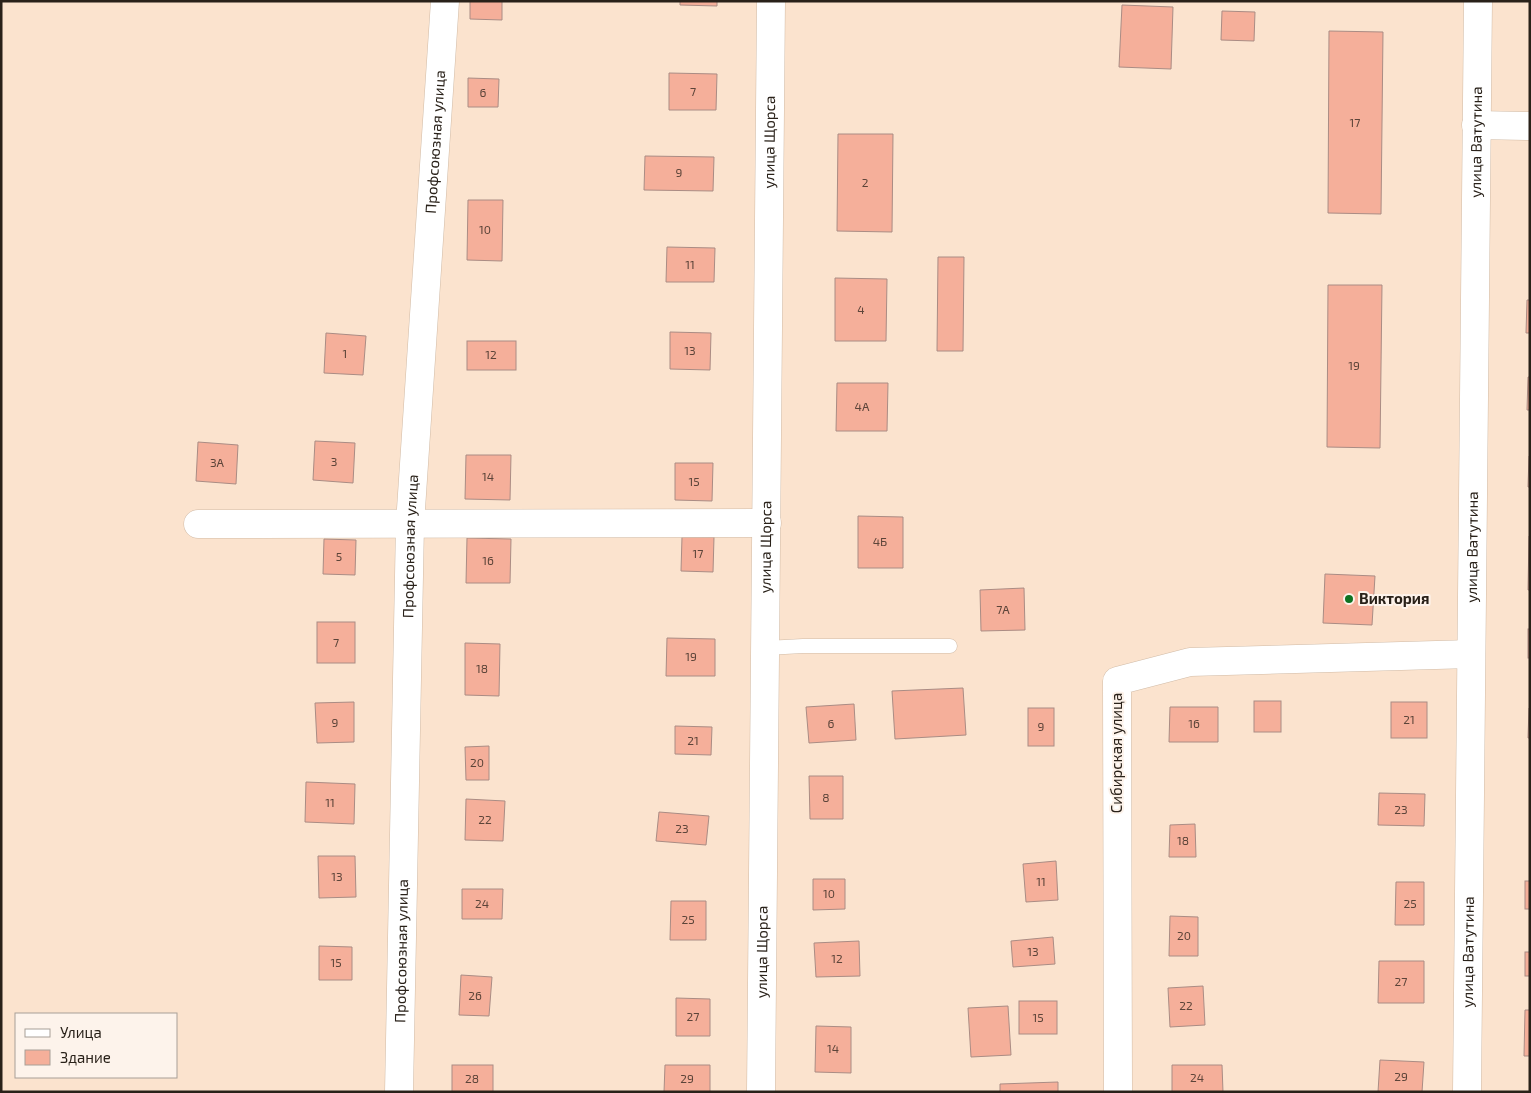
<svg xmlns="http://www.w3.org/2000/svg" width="1531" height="1093" viewBox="0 0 1531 1093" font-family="'Exo 2',sans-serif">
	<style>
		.building { fill: #f5af9a; stroke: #aa8c84 }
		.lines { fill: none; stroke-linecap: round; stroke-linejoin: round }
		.service-casing { stroke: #d1bba6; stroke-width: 15 }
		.minor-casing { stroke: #d1bba6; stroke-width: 29 }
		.secondary-casing { stroke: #d1bba6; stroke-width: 29 }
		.service { stroke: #fff; stroke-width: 14 }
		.minor { stroke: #fff; stroke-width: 28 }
		.secondary { stroke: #fff; stroke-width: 28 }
		.poi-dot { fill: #0f7222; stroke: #fdf3eb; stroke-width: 2 }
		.labels { text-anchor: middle; stroke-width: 4; stroke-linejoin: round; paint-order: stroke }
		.number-label { font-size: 12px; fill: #5c4439 }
		.street-label { font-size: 15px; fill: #292119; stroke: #fdf3eb }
		.poi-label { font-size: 15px; font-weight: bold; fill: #292119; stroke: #fdf3eb; text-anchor: start }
	</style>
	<rect width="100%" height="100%" fill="#fbe3ce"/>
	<g class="building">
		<polygon points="470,1 502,1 502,20 470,19"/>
		<polygon points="680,1 717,1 717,6 680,5"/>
		<polygon points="1122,5 1173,7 1171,69 1119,67"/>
		<polygon points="1222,11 1255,12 1254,41 1221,40"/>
		<polygon points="1329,31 1383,32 1381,214 1328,213"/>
		<polygon points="669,73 717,74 716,110 669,110"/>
		<polygon points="468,78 499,79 498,107 468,107"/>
		<polygon points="838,134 893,134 892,232 837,231"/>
		<polygon points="645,156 714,157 713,191 644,190"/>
		<polygon points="468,200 503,200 502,261 467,260"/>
		<polygon points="667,247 715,248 714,282 666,282"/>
		<polygon points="938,257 964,257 963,351 937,351"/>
		<polygon points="835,278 887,279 886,341 835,341"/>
		<polygon points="1328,285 1382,285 1380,448 1327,447"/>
		<polygon points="1527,300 1530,300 1530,333 1526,333"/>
		<polygon points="670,332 711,333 710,370 670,369"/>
		<polygon points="326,333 366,336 363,375 324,373"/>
		<rect x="467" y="341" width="49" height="29"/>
		<polygon points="1528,377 1530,377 1530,410 1527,410"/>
		<polygon points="837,383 888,383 887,431 836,431"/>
		<polygon points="315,441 355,443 353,483 313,480"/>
		<polygon points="198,442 238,445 236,484 196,481"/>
		<polygon points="466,455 511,455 510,500 465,499"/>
		<polygon points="1529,456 1530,456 1530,487 1528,487"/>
		<polygon points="675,463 713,463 712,501 675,500"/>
		<polygon points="858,516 903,517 903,568 858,568"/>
		<polygon points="1529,536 1530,536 1530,590 1528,590"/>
		<polygon points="682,537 714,537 713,572 681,571"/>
		<polygon points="467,538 511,539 510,583 466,583"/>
		<polygon points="324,539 356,540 355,575 323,574"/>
		<polygon points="1325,574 1375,576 1372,625 1323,623"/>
		<polygon points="1024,588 1025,630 981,631 980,590"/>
		<rect x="317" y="622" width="38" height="41"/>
		<rect x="1528" y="629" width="2" height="29"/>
		<polygon points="667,638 715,639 715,676 666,676"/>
		<polygon points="465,643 500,644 499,696 465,695"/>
		<polygon points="963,688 966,735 895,739 892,691"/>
		<rect x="1254" y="701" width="27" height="31"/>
		<polygon points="354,702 354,742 317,743 315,703"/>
		<rect x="1391" y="702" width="36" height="36"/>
		<polygon points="854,704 856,740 809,743 806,707"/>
		<polygon points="1170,707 1218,707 1218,742 1169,742"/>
		<rect x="1028" y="708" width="26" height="38"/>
		<polygon points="1529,708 1530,708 1530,738 1528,738"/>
		<polygon points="675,726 712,727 711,755 675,754"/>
		<polygon points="489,746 489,780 466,780 465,747"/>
		<polygon points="809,776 843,776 843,819 810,819"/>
		<polygon points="306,782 355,784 354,824 305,822"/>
		<polygon points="1379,793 1425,794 1424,826 1378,825"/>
		<polygon points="466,799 505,801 503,841 465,840"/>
		<polygon points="659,812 709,816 706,845 656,841"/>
		<polygon points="1195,824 1196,857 1169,857 1170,825"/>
		<polygon points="318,856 355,856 356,897 319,898"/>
		<polygon points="1056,861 1058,900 1026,902 1023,864"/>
		<polygon points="813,879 845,879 845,909 813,910"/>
		<rect x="1525" y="881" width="5" height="28"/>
		<polygon points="1396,882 1424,882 1424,925 1395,925"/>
		<polygon points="462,889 503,889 502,919 462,919"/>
		<polygon points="671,901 706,901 706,940 670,940"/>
		<polygon points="1170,916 1198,917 1198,956 1169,956"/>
		<polygon points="1053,937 1055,964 1013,967 1011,941"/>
		<polygon points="859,941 860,976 816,977 814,943"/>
		<polygon points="319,946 352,947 352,980 319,980"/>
		<rect x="1525" y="952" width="5" height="24"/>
		<polygon points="1379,961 1424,961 1424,1003 1378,1003"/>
		<polygon points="461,975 492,977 489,1016 459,1015"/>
		<polygon points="1203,986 1205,1025 1170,1027 1168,988"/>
		<polygon points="676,998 710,999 710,1036 676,1036"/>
		<rect x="1019" y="1001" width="38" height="33"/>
		<polygon points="1008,1006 1011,1055 971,1057 968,1008"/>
		<polygon points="1525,1010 1530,1010 1530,1056 1524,1056"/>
		<polygon points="816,1026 851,1027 851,1073 815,1072"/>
		<polygon points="1380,1060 1424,1062 1422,1092 1378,1092"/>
		<rect x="452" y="1065" width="41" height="27"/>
		<polygon points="665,1065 710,1065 710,1092 664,1092"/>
		<polygon points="1172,1065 1222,1065 1223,1092 1172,1092"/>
		<polygon points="1058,1082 1058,1092 1000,1092 1000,1084"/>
	</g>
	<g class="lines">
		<defs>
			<polyline id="service" points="766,648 803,646 950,646"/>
			<g id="minor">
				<polyline points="1476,125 1530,126"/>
				<polyline points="198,524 767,523"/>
				<path id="s1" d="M 399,1092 L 410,524 L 445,1"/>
				<polyline points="1118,1092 1117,681 1190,662 1471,654"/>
				<path id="s2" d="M 1467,1092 L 1478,1"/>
			</g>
			<g id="secondary">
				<path id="s3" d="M 761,1092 L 771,1"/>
			</g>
		</defs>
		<use href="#service" class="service-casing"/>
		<use href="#minor" class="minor-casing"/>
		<use href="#secondary" class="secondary-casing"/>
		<use href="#service" class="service"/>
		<use href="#minor" class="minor"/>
		<use href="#secondary" class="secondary"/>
	</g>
	<circle class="poi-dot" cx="1349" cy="599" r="5"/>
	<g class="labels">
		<g class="number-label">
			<text x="693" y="96">7</text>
			<text x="483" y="97">6</text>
			<text x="1355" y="127">17</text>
			<text x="679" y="177">9</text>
			<text x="865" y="187">2</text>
			<text x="485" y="234">10</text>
			<text x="690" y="269">11</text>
			<text x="861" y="314">4</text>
			<text x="690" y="355">13</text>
			<text x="345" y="358">1</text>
			<text x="491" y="359">12</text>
			<text x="1354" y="370">19</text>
			<text x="862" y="411">4А</text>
			<text x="334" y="466">3</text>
			<text x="217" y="467">3А</text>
			<text x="488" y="481">14</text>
			<text x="694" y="486">15</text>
			<text x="880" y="546">4Б</text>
			<text x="698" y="558">17</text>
			<text x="339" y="561">5</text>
			<text x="488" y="565">16</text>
			<text x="1003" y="614">7А</text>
			<text x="336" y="647">7</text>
			<text x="691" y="661">19</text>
			<text x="482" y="673">18</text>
			<text x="1409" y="724">21</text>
			<text x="335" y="727">9</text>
			<text x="831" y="728">6</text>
			<text x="1194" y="728">16</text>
			<text x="1041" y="731">9</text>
			<text x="693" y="745">21</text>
			<text x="477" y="767">20</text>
			<text x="826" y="802">8</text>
			<text x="330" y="807">11</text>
			<text x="1401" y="814">23</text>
			<text x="485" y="824">22</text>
			<text x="682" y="833">23</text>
			<text x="1183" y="845">18</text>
			<text x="337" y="881">13</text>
			<text x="1041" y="886">11</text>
			<text x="829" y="898">10</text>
			<text x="482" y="908">24</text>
			<text x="1410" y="908">25</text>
			<text x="688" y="924">25</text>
			<text x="1184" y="940">20</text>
			<text x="1033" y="956">13</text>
			<text x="837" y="963">12</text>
			<text x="336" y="967">15</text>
			<text x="1401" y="986">27</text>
			<text x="475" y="1000">26</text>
			<text x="1186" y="1010">22</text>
			<text x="693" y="1021">27</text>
			<text x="1038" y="1022">15</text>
			<text x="833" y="1053">14</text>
			<text x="1401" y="1081">29</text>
			<text x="1197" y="1082">24</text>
			<text x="472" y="1083">28</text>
			<text x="687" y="1083">29</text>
		</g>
		<g class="street-label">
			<text dy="5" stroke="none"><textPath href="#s1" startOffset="951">Профсоюзная улица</textPath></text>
			<text dy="5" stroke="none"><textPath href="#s3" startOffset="950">улица Щорса</textPath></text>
			<text dy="5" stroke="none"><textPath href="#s2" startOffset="950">улица Ватутина</textPath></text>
			<text dy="5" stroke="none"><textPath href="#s1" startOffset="546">Профсоюзная улица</textPath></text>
			<text dy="5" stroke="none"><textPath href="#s2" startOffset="545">улица Ватутина</textPath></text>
			<text dy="5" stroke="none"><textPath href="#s3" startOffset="545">улица Щорса</textPath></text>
			<text transform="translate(1117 753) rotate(-90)" y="5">Сибирская улица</text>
			<text dy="5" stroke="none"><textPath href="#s1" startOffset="141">Профсоюзная улица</textPath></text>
			<text dy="5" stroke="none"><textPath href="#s3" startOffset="140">улица Щорса</textPath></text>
			<text dy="5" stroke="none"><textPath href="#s2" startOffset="140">улица Ватутина</textPath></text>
		</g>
		<g class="poi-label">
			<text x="1359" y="604">Виктория</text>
		</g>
	</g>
	<rect width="1531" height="1093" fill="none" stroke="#292119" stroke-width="5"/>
	<rect x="15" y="1013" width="162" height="65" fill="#fdf3eb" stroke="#a89f97"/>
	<rect x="25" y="1029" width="25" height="8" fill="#ffffff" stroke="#a89f97"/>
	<text x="60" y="1038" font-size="15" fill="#292119">Улица</text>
	<rect x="25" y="1050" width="25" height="15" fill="#f5af9a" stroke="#a89f97"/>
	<text x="60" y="1063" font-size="15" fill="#292119">Здание</text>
</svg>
